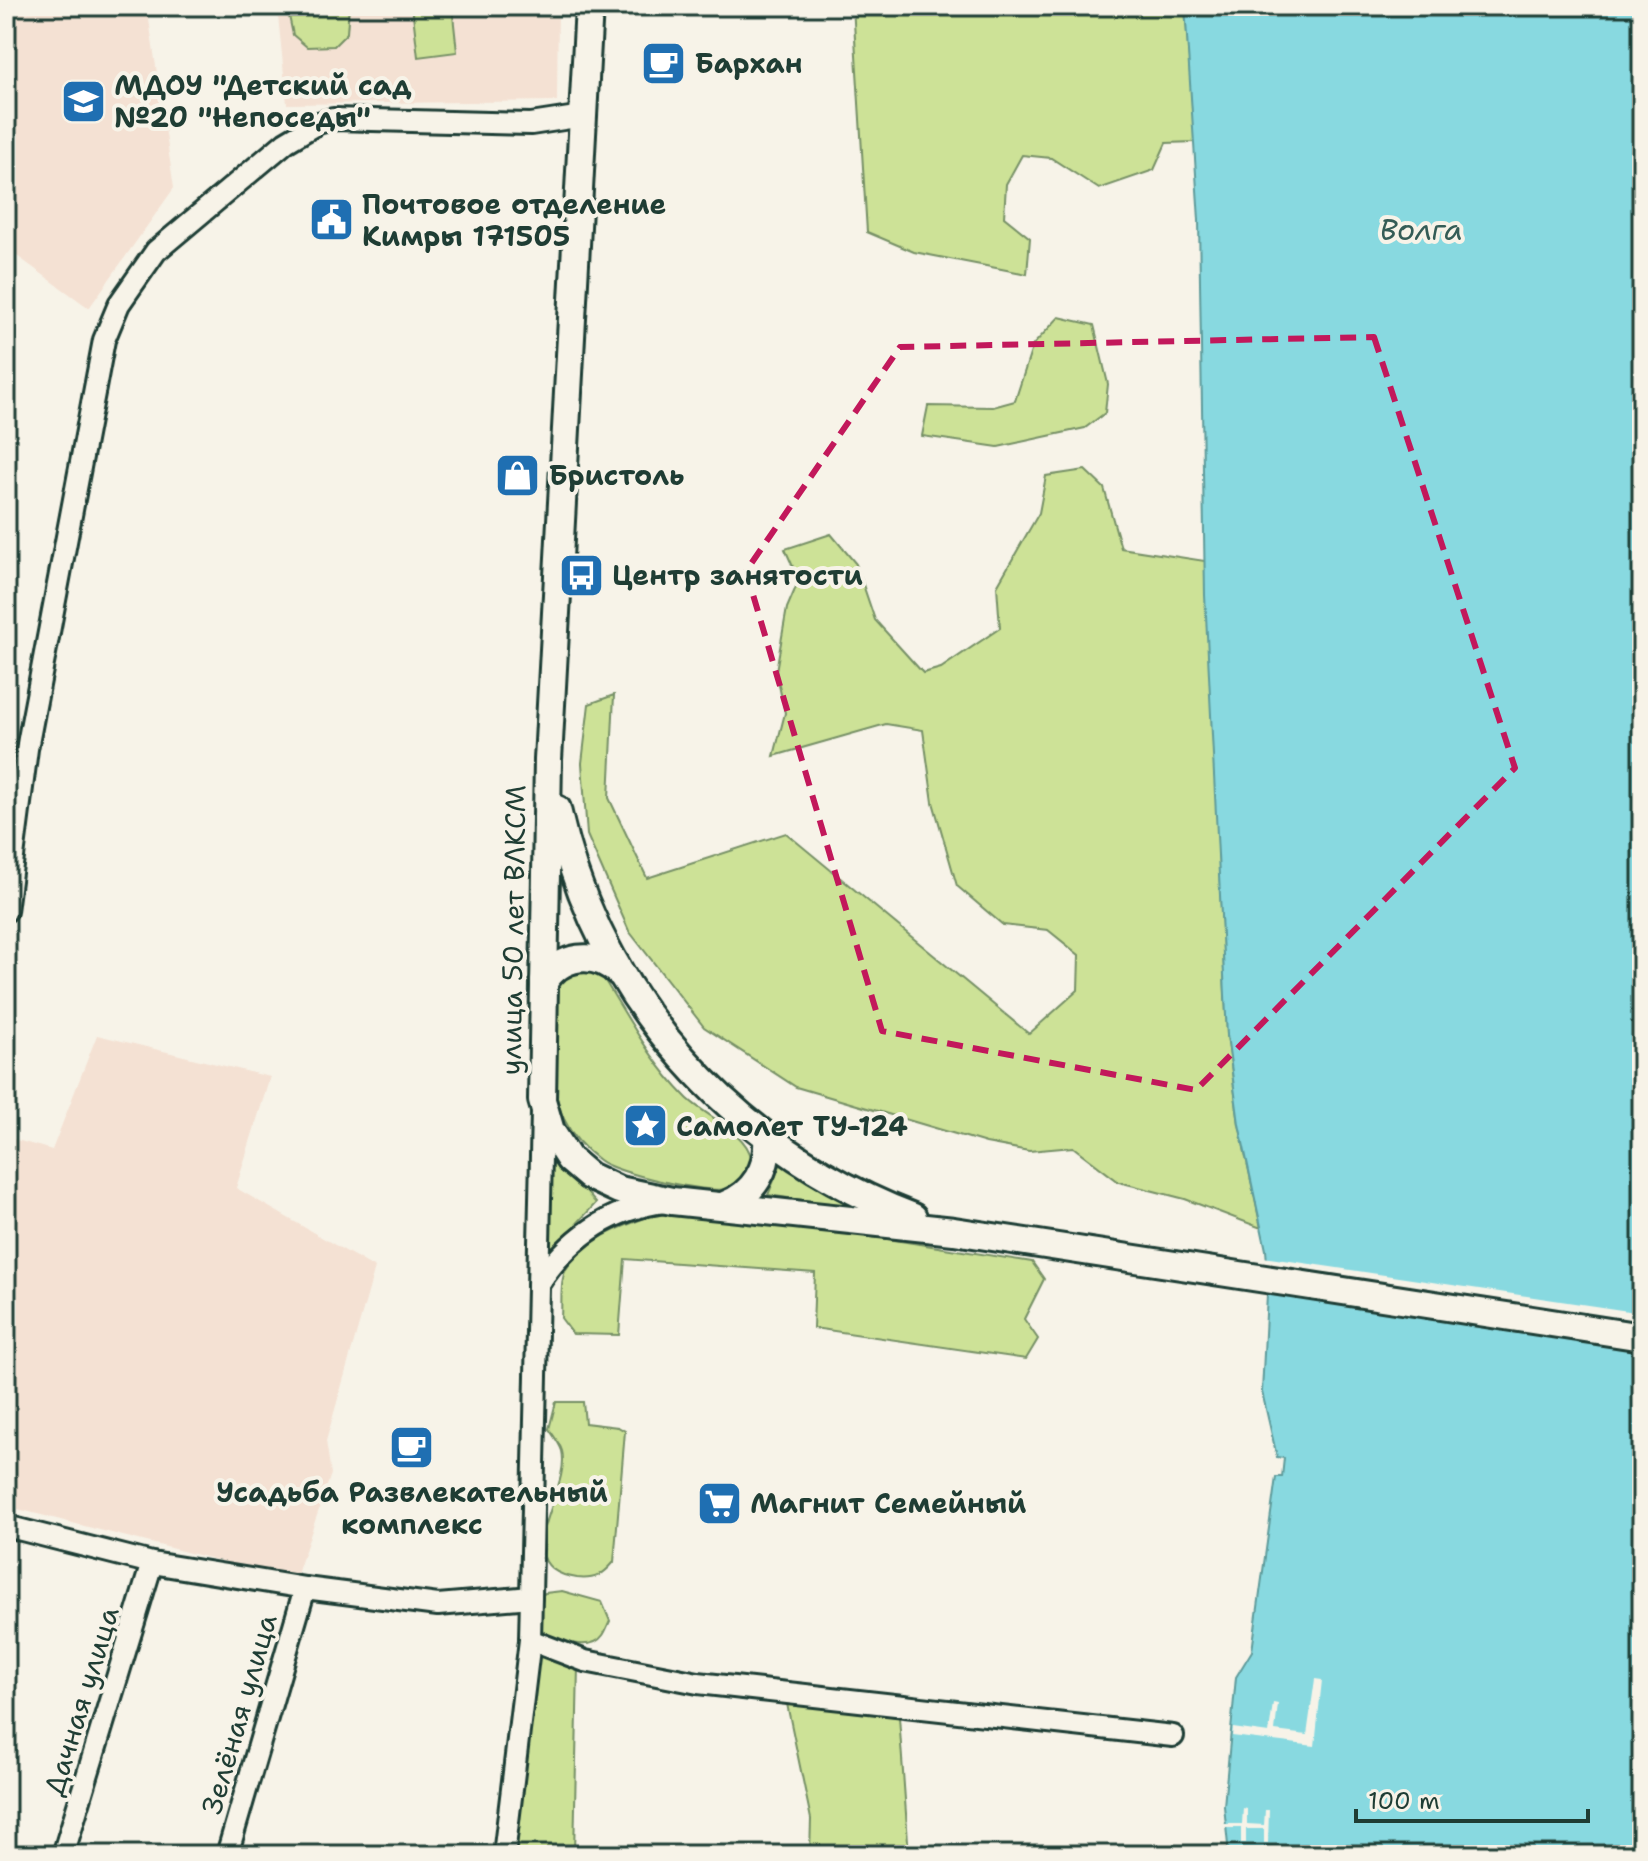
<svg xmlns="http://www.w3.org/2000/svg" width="1648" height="1861" viewBox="0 0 1648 1861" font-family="'Shantell Sans',sans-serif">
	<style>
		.built { fill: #f4e1d3 }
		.green { fill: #cde297; stroke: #769066; stroke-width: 2 }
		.water { fill: #88d9e0; stroke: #5e9b9b; stroke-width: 2 }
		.pier { fill: #f7f3e8 }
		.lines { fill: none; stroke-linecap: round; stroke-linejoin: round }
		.minor-casing { stroke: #1f3d34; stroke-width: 26 }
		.major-casing { stroke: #1f3d34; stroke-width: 32 }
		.minor { stroke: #f7f3e8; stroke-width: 20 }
		.major { stroke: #f7f3e8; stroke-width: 26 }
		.marked { fill: none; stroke: #c2185b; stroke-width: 6; stroke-dasharray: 16 10; stroke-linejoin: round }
		.labels { text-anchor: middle; stroke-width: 8; stroke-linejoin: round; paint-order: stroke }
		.poi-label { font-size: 28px; font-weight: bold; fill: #1f3d34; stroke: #f7f3e8; text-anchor: start }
		.street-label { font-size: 28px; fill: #1f3d34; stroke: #f7f3e8 }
		.water-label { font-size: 30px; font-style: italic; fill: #345c56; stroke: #f7f3e8 }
	</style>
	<rect width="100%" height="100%" fill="#f7f3e8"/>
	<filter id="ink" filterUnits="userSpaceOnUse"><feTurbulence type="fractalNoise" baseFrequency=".0125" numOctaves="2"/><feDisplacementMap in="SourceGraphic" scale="16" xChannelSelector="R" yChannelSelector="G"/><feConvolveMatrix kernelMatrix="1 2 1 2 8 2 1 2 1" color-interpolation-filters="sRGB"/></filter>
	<g filter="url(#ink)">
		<g class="built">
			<polygon points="78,6 147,6 174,188 89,308 6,248 6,15"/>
			<polygon points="277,6 558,6 557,101 287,104"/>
			<polygon points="97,1035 270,1077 236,1188 375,1268 326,1441 331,1474 295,1580 6,1506 6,1137 52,1150"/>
		</g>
		<g class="green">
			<polygon points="287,6 349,6 347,33 334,46 307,47 293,35"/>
			<polygon points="412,6 452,6 457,52 418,57"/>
			<polygon points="853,6 1185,6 1195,142 1166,143 1154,170 1099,189 1051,158 1022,155 1006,184 1004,217 1030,238 1027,274 914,252 867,232"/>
			<polygon points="1059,317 1094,325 1108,384 1105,413 1085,428 998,447 922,436 928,406 993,407 1015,401 1033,345"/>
			<polygon points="1085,470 1104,488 1121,548 1205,561 1227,1035 1239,1124 1261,1228 1185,1199 1119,1182 1073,1147 1029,1151 986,1143 796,1087 704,1027 629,931 587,835 582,763 589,704 614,695 609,798 647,878 786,833 1029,1034 1078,990 1079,955 1048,930 1003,925 957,886 933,802 923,730 886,724 774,756 785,713 776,671 787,608 799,580 785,549 831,534 856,564 875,620 923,673 941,668 1000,628 997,586 1039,513 1046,476"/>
			<path d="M 569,969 L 600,973 C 627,1015 650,1061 686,1097 C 703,1115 747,1132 751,1158 C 753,1173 742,1186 728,1189 C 708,1194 615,1173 599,1160 C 584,1149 572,1136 564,1119 C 545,1080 556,1023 558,981 Z"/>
			<polygon points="550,1151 596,1203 548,1255"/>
			<polygon points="781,1163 875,1211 768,1195"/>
			<path d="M 670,1209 L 719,1212 L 1032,1262 L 1044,1279 L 1024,1319 L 1038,1339 L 1026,1359 L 813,1328 L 815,1273 L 625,1259 L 619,1335 L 573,1334 L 561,1318 C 562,1305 560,1286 564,1274 C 578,1238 637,1221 670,1209 Z"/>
			<path d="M 556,1402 L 583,1402 L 585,1423 L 618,1427 L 625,1431 L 614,1562 C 603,1575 595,1580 577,1578 C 503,1568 572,1491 562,1451 C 560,1444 553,1435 549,1429 Z"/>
			<path d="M 562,1591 L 602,1602 L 610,1621 C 606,1629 604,1638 595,1642 C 579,1649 544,1638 536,1623 C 533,1618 534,1609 533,1603 L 545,1593 Z"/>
			<polygon points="536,1649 578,1665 574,1855 514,1855"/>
			<polygon points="787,1704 899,1717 909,1855 810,1855 811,1819"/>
		</g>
		<polygon class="water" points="1185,6 1642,6 1642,1855 1229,1855 1224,1806 1236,1677 1252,1651 1276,1477 1282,1477 1284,1458 1277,1457 1262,1392 1268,1275 1266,1250 1239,1124 1227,1035 1205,595 1199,220"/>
		<g class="pier">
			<polygon points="1263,1257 1642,1313 1642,1352 1262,1294"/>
			<polygon points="1315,1679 1322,1680 1315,1746 1232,1736 1233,1728 1269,1733 1273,1703 1278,1704 1275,1731 1307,1735"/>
			<polygon points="1243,1808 1247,1809 1247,1824 1264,1825 1265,1810 1269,1810 1268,1843 1264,1843 1264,1829 1246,1829 1246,1843 1241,1843 1241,1828 1224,1828 1224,1824 1242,1824"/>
		</g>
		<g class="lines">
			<defs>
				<g id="minor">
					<polyline points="6,911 27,749 104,340 119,304 156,251 286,142 318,123 333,119 531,124 583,116"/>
					<path d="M 538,1285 C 567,1240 609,1209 664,1202"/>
					<polyline points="6,1526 152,1563 305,1588 438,1605 531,1597"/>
					<polyline points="530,1640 585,1661 698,1683 1173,1736"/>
					<polyline points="63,1855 152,1563"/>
					<polyline points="227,1855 305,1588"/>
					<polyline points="504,1855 530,1640 542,1112"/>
				</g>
				<g id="major">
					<polyline points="589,6 548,760 542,1100 551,1131 569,1159 589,1176 619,1190 672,1201 954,1231 1642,1337"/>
					<path d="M 557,809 C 598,999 733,1148 913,1217"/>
					<path d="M 544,982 C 561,955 594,950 618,972"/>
					<path d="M 725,1205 C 754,1194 769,1168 767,1138"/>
				</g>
			</defs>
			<use href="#minor" class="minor-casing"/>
			<use href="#major" class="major-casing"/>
			<use href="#minor" class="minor"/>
			<use href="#major" class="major"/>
		</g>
	</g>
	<path class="marked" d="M 1374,337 L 1515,768 L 1196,1090 L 882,1031 L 746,571 L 900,347 Z"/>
	<defs>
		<symbol id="cafe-square" viewBox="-11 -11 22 22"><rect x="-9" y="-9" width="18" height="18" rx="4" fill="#1f6fb2" stroke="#f7f3e8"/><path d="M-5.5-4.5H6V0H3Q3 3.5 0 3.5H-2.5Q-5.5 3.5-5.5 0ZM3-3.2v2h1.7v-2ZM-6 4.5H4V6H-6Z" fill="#fff"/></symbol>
		<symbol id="school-square" viewBox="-11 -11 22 22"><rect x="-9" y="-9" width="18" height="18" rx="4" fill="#1f6fb2" stroke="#f7f3e8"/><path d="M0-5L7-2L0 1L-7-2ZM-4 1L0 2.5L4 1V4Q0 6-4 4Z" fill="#fff"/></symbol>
		<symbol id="civic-square" viewBox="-11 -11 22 22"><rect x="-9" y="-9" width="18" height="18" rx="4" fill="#1f6fb2" stroke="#f7f3e8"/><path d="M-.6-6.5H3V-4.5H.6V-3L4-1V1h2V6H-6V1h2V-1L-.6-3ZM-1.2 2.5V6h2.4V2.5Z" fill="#fff"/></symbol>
		<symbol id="shop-square" viewBox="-11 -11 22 22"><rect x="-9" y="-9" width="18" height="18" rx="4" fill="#1f6fb2" stroke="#f7f3e8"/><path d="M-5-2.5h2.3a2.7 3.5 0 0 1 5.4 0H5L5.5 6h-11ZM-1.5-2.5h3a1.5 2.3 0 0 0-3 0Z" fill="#fff"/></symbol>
		<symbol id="bus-square" viewBox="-11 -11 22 22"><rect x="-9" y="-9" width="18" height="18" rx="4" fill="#1f6fb2" stroke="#f7f3e8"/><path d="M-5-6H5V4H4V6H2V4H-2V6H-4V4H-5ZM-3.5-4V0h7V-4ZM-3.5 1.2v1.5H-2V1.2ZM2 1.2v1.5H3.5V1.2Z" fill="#fff"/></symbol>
		<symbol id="sight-square" viewBox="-11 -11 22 22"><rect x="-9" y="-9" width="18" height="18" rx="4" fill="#1f6fb2" stroke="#f7f3e8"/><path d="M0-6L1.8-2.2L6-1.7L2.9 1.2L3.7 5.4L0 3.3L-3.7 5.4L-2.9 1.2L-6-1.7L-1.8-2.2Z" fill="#fff"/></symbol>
		<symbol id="supermarket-square" viewBox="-11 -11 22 22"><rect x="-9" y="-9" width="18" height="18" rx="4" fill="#1f6fb2" stroke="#f7f3e8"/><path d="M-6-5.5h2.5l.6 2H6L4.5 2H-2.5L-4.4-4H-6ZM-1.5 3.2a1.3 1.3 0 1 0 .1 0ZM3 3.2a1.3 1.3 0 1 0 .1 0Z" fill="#fff"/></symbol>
	</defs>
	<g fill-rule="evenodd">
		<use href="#cafe-square" x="638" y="38" width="51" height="51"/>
		<use href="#school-square" x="58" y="76" width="51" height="51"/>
		<use href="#civic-square" x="306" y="194" width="51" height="51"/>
		<use href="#shop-square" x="492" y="450" width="51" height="51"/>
		<use href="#bus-square" x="556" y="550" width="51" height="51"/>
		<use href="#sight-square" x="620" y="1100" width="51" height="51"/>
		<use href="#cafe-square" x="386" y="1422" width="51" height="51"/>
		<use href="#supermarket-square" x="694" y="1478" width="51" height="51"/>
	</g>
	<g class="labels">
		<g class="poi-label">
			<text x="695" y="73">Бархан</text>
			<text x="114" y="95">МДОУ "Детский сад<tspan x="114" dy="32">№20 "Непоседы"</tspan></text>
			<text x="362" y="214">Почтовое отделение<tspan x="362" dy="32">Кимры 171505</tspan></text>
			<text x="549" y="485">Бристоль</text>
			<text x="612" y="585">Центр занятости</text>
			<text x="676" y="1136">Самолет ТУ-124</text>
			<text x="412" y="1502" text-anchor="middle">Усадьба Развлекательный<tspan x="412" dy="32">комплекс</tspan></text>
			<text x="750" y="1513">Магнит Семейный</text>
		</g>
		<g class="street-label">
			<text transform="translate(513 930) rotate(-89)" y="10">улица 50 лет ВЛКСМ</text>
			<text transform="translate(81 1701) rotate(-73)" y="10">Дачная улица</text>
			<text transform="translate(239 1714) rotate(-74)" y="10">Зелёная улица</text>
		</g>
		<g class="water-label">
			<text x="1421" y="240">Волга</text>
		</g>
	</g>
	<rect width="1648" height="1861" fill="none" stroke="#f7f3e8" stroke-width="32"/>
	<rect x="16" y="16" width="1616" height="1829" fill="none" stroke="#1f3d34" stroke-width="3" filter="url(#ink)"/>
	<path d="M1356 1809v12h232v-12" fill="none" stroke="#1f3d34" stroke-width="4"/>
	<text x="1368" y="1809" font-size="24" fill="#1f3d34" stroke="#f7f3e8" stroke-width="6" paint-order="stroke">100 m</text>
</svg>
